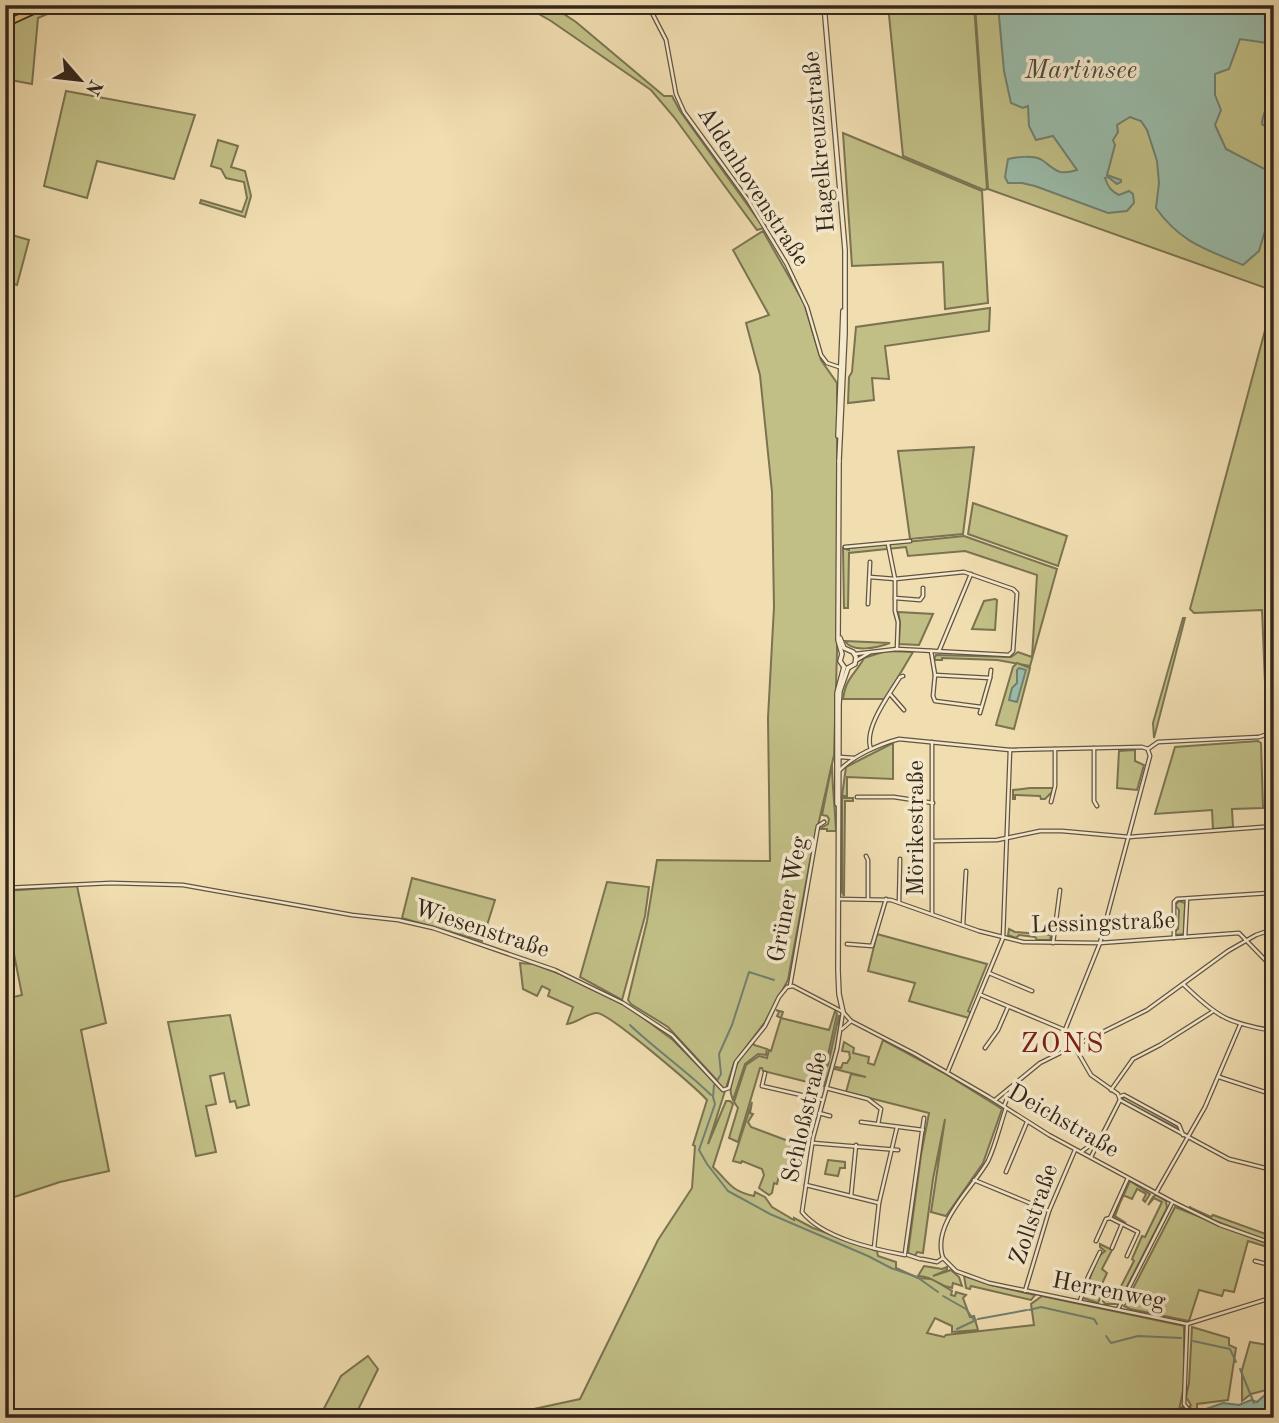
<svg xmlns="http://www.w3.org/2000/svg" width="1279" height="1423" viewBox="0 0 1279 1423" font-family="'Old Standard TT',serif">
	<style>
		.green { fill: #c1bf86; stroke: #7a7352; stroke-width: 2 }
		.water { fill: #9abcaa; stroke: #718072; stroke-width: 2 }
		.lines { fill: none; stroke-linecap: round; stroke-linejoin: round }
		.stream { stroke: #718072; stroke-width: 2 }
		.minor-casing { stroke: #625442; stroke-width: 5 }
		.tertiary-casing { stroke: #625442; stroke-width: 6 }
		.primary-casing { stroke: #33271d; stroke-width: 8 }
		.minor { stroke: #f5e9cc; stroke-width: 2.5 }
		.tertiary { stroke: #f5e9cc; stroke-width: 3.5 }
		.primary { stroke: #e8be78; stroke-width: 5 }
		.labels { text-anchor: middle; stroke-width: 7; stroke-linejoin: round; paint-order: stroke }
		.street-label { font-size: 24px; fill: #33271d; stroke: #f5e9cc }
		.water-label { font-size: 26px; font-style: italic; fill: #4d4c40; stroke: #f5e9cc }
		.quarter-label { font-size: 28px; letter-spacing: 2px; fill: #7a1f14; stroke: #f5e9cc }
	</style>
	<rect width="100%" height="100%" fill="#f0ddb0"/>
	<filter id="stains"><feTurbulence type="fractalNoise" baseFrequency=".00286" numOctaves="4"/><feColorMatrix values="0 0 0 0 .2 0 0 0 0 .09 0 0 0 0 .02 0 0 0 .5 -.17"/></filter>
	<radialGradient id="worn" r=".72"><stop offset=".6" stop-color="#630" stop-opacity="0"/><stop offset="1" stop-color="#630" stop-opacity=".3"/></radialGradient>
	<g class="green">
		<polygon points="5,5 38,5 5,20"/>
		<polygon points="53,5 68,5 38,18 32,84 5,79 5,27"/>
		<polygon points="523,5 550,5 576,22 664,96 672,96 680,111 764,228 757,230 674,117 651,90 551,21"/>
		<polygon points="888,5 974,5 987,189 984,190 903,156"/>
		<polygon points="975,5 1274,5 1274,291 988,189"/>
		<polygon points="66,91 195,115 174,179 97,161 87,198 44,186"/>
		<polygon points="843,133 982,191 988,303 945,309 943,262 852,266"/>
		<polygon points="218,140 238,146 231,167 245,171 251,196 245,217 200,203 201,200 242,212 247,198 244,182 226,178 221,169 211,166"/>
		<path d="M 763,231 L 804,303 L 821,360 L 837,383 L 837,652 L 834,755 L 810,861 L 788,980 L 765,1022 L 734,1063 L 708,1144 L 726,1101 L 730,1101 L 733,1104 L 713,1167 C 728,1181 730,1191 754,1196 L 755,1192 L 765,1197 L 772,1207 L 794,1220 L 794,1218 L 813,1228 L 877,1251 L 878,1256 L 896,1262 L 896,1268 L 918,1278 L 932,1279 L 952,1291 L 951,1295 L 955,1296 L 956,1292 L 966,1295 L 963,1298 L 970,1317 L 974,1316 L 978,1330 L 952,1332 L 952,1326 L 935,1318 L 927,1333 L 944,1337 L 946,1335 L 1034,1325 L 1031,1304 L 1042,1296 L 1184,1326 L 1184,1387 L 1179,1410 L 1183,1406 L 1192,1418 L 1179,1418 L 1178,1414 L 1176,1418 L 492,1418 L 580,1399 L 658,1240 L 692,1188 L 695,1146 L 693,1145 L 707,1100 C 695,1087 609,1013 597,1013 C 587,1013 577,1023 567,1024 L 573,1007 L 548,996 L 550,990 L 542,986 L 537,996 L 523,989 L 520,963 L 533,964 L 560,974 L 623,1003 L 673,1040 L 714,1082 L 716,1079 L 668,1027 L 631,1004 L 628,1000 L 647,921 L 657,860 L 770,861 L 768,718 L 774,607 L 772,492 L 760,375 L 746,323 L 769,315 L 733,250 Z"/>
		<polygon points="5,233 29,240 17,285 5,281"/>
		<polygon points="1274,297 1274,728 1267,731 1262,610 1194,613 1190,609"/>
		<polygon points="990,308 989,331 885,346 889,379 872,378 874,400 848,403 849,377 852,372 856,327"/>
		<polygon points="974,447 963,534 910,539 898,451"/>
		<polygon points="973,503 1067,536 1058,566 968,534"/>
		<polygon points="964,536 1057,569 1030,666 997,660 942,658 942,660 934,660 936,655 1011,657 1018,652 1032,657 1037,575 965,551 908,556 906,547 849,553 848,608 844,608 843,548 849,550 849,548"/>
		<polygon points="995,599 997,600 995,630 972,629 984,601"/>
		<polygon points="898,612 933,614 919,645 899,644 900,622"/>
		<polygon points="1183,618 1185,618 1154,738 1153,723"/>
		<path d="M 845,641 L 890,643 C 877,648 852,653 845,641 Z"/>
		<path d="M 886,651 L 913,652 L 885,699 L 843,699 C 846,677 855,675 864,658 Z"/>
		<polygon points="1017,663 1030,668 1014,729 996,725 1013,667"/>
		<polygon points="1274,735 1274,789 1267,791 1265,742 1268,738"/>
		<polygon points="1258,741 1261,743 1263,808 1232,809 1233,827 1213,829 1212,810 1155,814 1175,747"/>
		<polygon points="893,743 893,779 847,777 847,796 842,796 846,767"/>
		<polygon points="1135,750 1135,761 1144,765 1137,790 1117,788 1119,751"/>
		<path d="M 832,764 C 832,783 835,808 836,831 L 827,831 L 827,829 L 819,829 L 828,824 L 829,819 L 827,816 L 822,815 Z"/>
		<polygon points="1030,788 1053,788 1053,791 1045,799 1041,799 1040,796 1015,795 1015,799 1013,799 1013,790"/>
		<polygon points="842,798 853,798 853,801 845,801 844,896 842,892"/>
		<polygon points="412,878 495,900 482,941 402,918"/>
		<polygon points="607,882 649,887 645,916 622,1000 580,977"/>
		<polygon points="77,886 106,1023 81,1030 109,1171 60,1182 5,1200 5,999 22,995 5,908 5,891"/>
		<polygon points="1179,901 1185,903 1184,934 1175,935 1175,931 1178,929 1179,910 1175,905"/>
		<polygon points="1009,929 1015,932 1051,935 1050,940 1037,940 1035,937 1019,935 1016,938 1008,935"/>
		<polygon points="877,934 987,964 968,1011 971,1013 969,1018 909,1001 915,983 868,971"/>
		<path d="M 776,1010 L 783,1012 L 781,1018 L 829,1030 L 835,1011 L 837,1014 L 826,1064 L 821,1072 L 828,1065 L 839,1015 C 841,1038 831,1065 824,1086 L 763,1071 L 762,1068 L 760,1068 L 738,1142 L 729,1138 L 738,1108 L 734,1102 L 746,1065 L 759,1056 L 767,1058 L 769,1050 L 771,1051 L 781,1018 L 777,1016 L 779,1012 Z"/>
		<polygon points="230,1015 249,1105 237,1108 235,1101 230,1102 224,1073 210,1076 216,1104 206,1106 216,1152 196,1156 168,1022"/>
		<polygon points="883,1040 944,1073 1002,1109 983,1163 946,1216 931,1212 945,1119 933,1179 923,1253 917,1252 915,1256 908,1253 921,1155 929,1113 846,1092 851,1074 866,1077 835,1069 836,1067 841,1068 843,1063 847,1063 850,1058 849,1052 842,1051 844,1042 854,1048 853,1053 869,1057 868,1063 874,1065"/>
		<path d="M 753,1042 L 754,1045 L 767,1049 L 766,1055 L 758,1054 L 745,1064 L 733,1100 C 724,1080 740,1056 753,1042 Z"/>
		<polygon points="1125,1096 1178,1125 1178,1129 1122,1100"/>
		<polygon points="752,1102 750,1113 753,1114 748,1122 751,1127 799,1145 797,1157 789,1156 788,1168 781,1167 777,1184 774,1183 772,1193 769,1195 759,1188 764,1175 762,1169 742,1161 741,1163 733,1161"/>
		<polygon points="828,1160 845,1162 845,1168 840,1168 838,1176 825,1174"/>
		<polygon points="1130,1181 1150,1194 1145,1202 1143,1200 1146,1194 1137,1189 1132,1199 1123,1195 1115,1216 1126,1223 1114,1216"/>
		<polygon points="1156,1195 1166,1201 1167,1208 1118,1304 1105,1304 1103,1301 1105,1294 1111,1297 1113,1295 1116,1296 1134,1261 1132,1259 1142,1236 1145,1237 1162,1202 1154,1198 1148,1205 1153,1197"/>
		<polygon points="1175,1207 1274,1246 1274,1249 1248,1241 1234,1292 1224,1290 1222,1296 1199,1290 1189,1321 1130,1309 1124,1306"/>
		<polygon points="1189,1207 1211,1217 1213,1215 1274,1237 1274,1243 1213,1220"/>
		<polygon points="1100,1244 1112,1250 1102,1269 1107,1273 1101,1286 1094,1283 1090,1290 1098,1294 1099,1291 1102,1293 1098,1303 1083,1298 1097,1258 1105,1251 1100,1247"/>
		<path d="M 924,1266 L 942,1269 L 947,1267 L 947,1270 L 933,1276 L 951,1270 L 959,1277 L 962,1286 L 953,1283 L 952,1288 C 936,1285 936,1277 918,1276 Z"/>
		<polygon points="964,1276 991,1285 1035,1295 1031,1300 971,1286 970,1289 966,1288"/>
		<polygon points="1192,1327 1229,1338 1229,1345 1236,1348 1228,1400 1197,1404 1197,1412 1189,1407 1191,1405 1186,1397 1189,1383"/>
		<polygon points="1250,1342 1274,1346 1274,1388 1251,1394 1242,1401 1242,1370"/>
		<polygon points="368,1356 378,1369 354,1418 319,1418 341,1376"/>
	</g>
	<g class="water">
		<path d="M 998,5 L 1274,5 L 1274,50 L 1267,43 L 1240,39 L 1229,69 L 1215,74 L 1215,95 L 1221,110 L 1215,125 L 1226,149 L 1274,174 L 1274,201 L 1259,251 L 1243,265 C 1205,249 1180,242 1156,208 L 1159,183 L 1157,161 L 1147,130 L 1141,121 L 1130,117 L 1117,125 L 1118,132 L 1113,140 L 1115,145 L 1107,175 L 1121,180 L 1121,182 L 1117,184 L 1108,177 L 1105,178 C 1108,187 1111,191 1119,195 L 1129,191 L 1133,194 L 1134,203 L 1127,211 L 1108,213 L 1035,186 L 1022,183 L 1008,183 L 1005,177 L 1008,159 C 1017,157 1034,155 1042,160 C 1056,170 1058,176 1077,170 L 1053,136 L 1036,140 L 1029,126 L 1028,106 L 1023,108 L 1011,103 L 1004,71 Z"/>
		<path d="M 1274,90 L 1274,133 L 1262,124 C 1262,112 1270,102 1274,90 Z"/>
		<polygon points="1019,668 1026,670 1017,702 1009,700 1012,688 1017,683 1017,670"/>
		<polygon points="1267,1393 1274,1394 1274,1418 1201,1418 1203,1410 1223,1403 1239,1405 1251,1400 1257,1402"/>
	</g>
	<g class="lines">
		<g class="stream">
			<path d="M 630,1025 C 656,1050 686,1070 711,1095"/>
			<polyline points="717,1081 721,1074 719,1054 732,1025 749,972 774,980"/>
			<polyline points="714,1085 713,1097 715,1104 699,1150 707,1164 728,1191 770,1214 868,1256 891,1268 917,1277 938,1292"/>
			<polyline points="943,1296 966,1309 974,1320"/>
			<polyline points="1029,1310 1041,1307 1094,1319 1097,1324"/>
			<polyline points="978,1319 1027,1310"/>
			<polyline points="957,1329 976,1320"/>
			<polyline points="1106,1336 1111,1343 1138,1336 1181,1338"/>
			<polyline points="1193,1341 1230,1349 1236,1362"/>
			<polyline points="1240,1369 1254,1403"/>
		</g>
		<defs>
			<g id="minor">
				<polyline points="648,5 666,40 676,94 684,112 748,200 786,263 807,307 821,355 827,363 839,367"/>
				<polyline points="888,544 895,579 895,611 898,622 897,649"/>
				<polyline points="845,547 910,541"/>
				<polyline points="895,598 920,600 923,596 923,588"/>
				<polyline points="868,604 870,562"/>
				<polyline points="931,651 935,675"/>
				<polyline points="939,651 971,574"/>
				<polyline points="855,654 897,649 1009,655 1013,651 1017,593 1013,589 964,572 895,579 870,577"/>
				<polyline points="857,660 869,653"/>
				<polyline points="990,678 991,670"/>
				<polyline points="890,694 904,710"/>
				<polyline points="980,713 990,678 935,675 933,696 935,701 981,707"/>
				<polyline points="1094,748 1094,801 1097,806"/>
				<path d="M 871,749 C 863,729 889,695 900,677 L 903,676"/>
				<polyline points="1148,749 1158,742 1259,737 1274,732"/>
				<polyline points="840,757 854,758"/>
				<path d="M 840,770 C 853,756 880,744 899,739 L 1010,750 L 1142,747 L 1148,749"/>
				<polyline points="857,797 894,797 933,803"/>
				<polyline points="1051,802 1055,786 1055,749"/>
				<polyline points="933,841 997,840 1040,831 1062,831 1129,837 1274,826"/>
				<polyline points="866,856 868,860 868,898"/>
				<polyline points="5,888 111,883 183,885 352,915 398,920 433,928 555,970 623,1003 672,1035 723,1090 729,1088 736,1062 765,1026 779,997 787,987 793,986 843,1012 851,1021 915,1054 989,1097 1049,1135 1173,1202 1220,1225 1274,1244"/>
				<polyline points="838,899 891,900 979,931 1023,942 1100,943 1239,933 1274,969"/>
				<polyline points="899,902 900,859"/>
				<polyline points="932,914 932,742"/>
				<polyline points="963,925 966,871"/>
				<polyline points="1271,930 1268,880 1270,875 1274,874"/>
				<polyline points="1185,937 1187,899"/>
				<polyline points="1174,938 1174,902 1177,899 1269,893"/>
				<polyline points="1053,943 1060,890"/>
				<polyline points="847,944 872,946 886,899"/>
				<polyline points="989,973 1032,991"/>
				<path d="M 1183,984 C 1217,1017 1227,1023 1274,1031"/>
				<polyline points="790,986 818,826 824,822"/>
				<polyline points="981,995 1065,1030"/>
				<path d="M 843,1012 L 837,1049 L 813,1138 L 802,1212 C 823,1238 873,1249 905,1255"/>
				<polyline points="842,1029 851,1021"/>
				<polyline points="1065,1030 1100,943 1150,756 1148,750"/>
				<polyline points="1065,1030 1091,1075 1118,1094 1120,1100 1229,1159 1269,1169 1270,1177 1274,1179"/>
				<polyline points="985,1048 998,1030 1008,1007"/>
				<polyline points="948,1071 1003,938 1010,750"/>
				<polyline points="765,1073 762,1086 823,1100"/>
				<polyline points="1219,1077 1274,1095"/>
				<polyline points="826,1088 868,1099 881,1109 878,1124"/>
				<polyline points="1111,1090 1133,1059 1160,1045 1212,1012"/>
				<polyline points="1121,1096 1124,1095 1179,1125 1183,1135"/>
				<polyline points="995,1100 1040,1063 1147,1010 1228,951 1256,935 1274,929"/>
				<polyline points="1004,1106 1012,1087"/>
				<polyline points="819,1113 830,1116"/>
				<polyline points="861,1122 923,1130"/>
				<polyline points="813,1143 898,1150"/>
				<polyline points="1081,1152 1096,1141"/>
				<polyline points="1091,1157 1120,1100"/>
				<polyline points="1271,1169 1274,1159"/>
				<polyline points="1006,1172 1027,1122"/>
				<polyline points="974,1180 1049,1211"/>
				<polyline points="806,1185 879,1203"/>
				<polyline points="1156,1193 1205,1107 1240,1025"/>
				<polyline points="851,1196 856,1145"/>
				<polyline points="1096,1241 1106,1219 1110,1218"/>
				<polyline points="874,1248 879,1203 897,1127"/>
				<polyline points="1112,1248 1122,1224"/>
				<polyline points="905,1253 924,1118"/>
				<polyline points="908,1255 920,1259"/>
				<polyline points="1127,1256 1138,1232 1110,1218 1128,1178"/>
				<polyline points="943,1258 956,1271 989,1283 1187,1324 1274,1297"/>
				<path d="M 943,1258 C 931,1224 973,1188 988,1161 C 996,1144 1000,1125 1006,1108"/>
				<polyline points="922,1259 937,1262 943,1258"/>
				<polyline points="1255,1261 1274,1266"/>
				<polyline points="1025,1291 1049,1211 1075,1150"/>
				<polyline points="1080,1301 1088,1277 1100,1252"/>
				<polyline points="1118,1309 1172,1203"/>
				<polyline points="1187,1324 1184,1404 1190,1412 1202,1416"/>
			</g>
			<g id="tertiary">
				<polyline points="824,5 845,250 845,333 839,461"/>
				<polyline points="838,436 843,311"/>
				<polyline points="839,461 838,640 842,654 840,661 844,667"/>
				<polyline points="840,638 844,648 853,652 856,657 855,664 848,668"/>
				<polyline points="837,804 837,693 844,667"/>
				<polyline points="843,1012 839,994 838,970 839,704 840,691 848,668"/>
			</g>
			<polyline id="primary" points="5,24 46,5"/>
		</defs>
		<use href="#minor" class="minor-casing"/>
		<use href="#tertiary" class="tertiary-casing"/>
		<use href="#primary" class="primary-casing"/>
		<use href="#minor" class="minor"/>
		<use href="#tertiary" class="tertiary"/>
		<use href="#primary" class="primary"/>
	</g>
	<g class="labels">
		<g class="street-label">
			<text transform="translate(818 142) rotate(-95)" y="8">Hagelkreuzstraße</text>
			<text transform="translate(754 186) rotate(57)" y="8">Aldenhovenstraße</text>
			<text transform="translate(915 828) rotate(-90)" y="8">Mörikestraße</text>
			<text transform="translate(787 899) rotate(-79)" y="8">Grüner Weg</text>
			<text transform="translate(1103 922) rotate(-2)" y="8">Lessingstraße</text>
			<text transform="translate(482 928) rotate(18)" y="8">Wiesenstraße</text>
			<text transform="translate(804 1117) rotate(-77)" y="8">Schloßstraße</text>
			<text transform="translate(1064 1120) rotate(30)" y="8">Deichstraße</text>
			<text transform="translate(1033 1214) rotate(-71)" y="8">Zollstraße</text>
			<text transform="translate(1109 1290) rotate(11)" y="8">Herrenweg</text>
		</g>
		<g class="water-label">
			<text x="1081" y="78">Martinsee</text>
		</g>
		<g class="quarter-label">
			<text x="1063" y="1052">ZONS</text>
		</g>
	</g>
	<rect width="1279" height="1423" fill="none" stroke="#f0ddb0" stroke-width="28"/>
	<rect x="7" y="7" width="1265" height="1409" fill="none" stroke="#33271d" stroke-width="3.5"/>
	<rect x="14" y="14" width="1251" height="1395" fill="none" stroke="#33271d" stroke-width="2"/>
	<g transform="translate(80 80) rotate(118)" stroke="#f5e9cc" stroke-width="5" paint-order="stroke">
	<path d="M0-5L12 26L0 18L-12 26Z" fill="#33271d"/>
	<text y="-10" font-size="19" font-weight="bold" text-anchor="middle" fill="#33271d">N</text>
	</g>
	<rect width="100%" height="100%" filter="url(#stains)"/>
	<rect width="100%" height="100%" fill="url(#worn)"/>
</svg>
